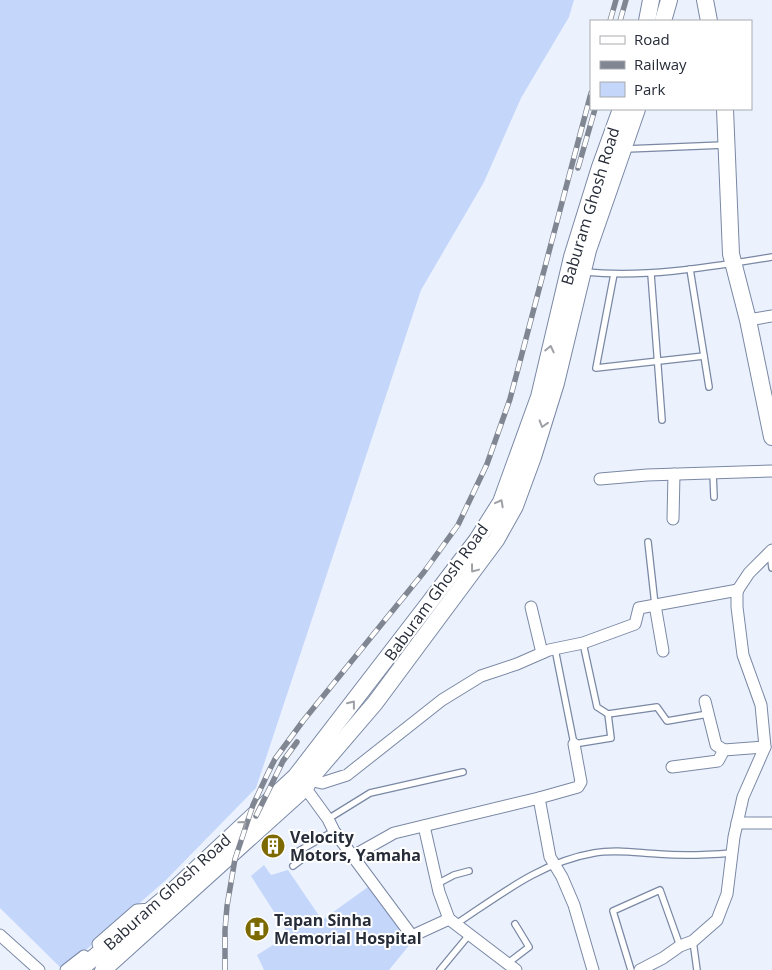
<svg xmlns="http://www.w3.org/2000/svg" width="772" height="970" viewBox="0 0 772 970" font-family="'Open Sans',sans-serif">
	<style>
		.green { fill: #c4d6fa }
		.lines { fill: none; stroke-linecap: round; stroke-linejoin: round }
		.lane-casing { stroke: #7a88a4; stroke-width: 8 }
		.street-casing { stroke: #7a88a4; stroke-width: 13 }
		.secondary-casing { stroke: #7a88a4; stroke-width: 18 }
		.lane { stroke: #fff; stroke-width: 5.5 }
		.street { stroke: #fff; stroke-width: 11 }
		.secondary { stroke: #fff; stroke-width: 16 }
		.rail-casing { stroke: #808793; stroke-width: 5.5 }
		.rail { stroke: #fff; stroke-width: 4; stroke-dasharray: 11; stroke-linecap: butt }
		.oneway { stroke: #9da0a5 }
		.labels { text-anchor: middle; stroke-width: 4; stroke-linejoin: round; paint-order: stroke }
		.street-label { font-size: 16px; fill: #262c38; stroke: #fff }
		.poi-label { font-size: 16px; font-weight: bold; fill: #262c38; stroke: #fff; text-anchor: start }
	</style>
	<rect width="100%" height="100%" fill="#ebf2fe"/>
	<g class="green">
		<polygon points="0,0 574,0 569,17 521,98 484,182 421,290 256,788 166,880 63,970 0,908"/>
		<polygon points="264,865 271,875 288,870 322,920 368,887 411,943 389,970 264,970 257,955 289,935 251,876"/>
	</g>
	<g class="lines">
		<defs>
			<g id="lane">
				<polyline points="626,149 724,145"/>
				<polyline points="690,269 709,387"/>
				<path d="M 585,272 C 648,278 710,267 772,257"/>
				<polyline points="614,274 596,368 704,356"/>
				<polyline points="651,274 662,420"/>
				<polyline points="713,473 714,497"/>
				<polyline points="648,542 655,605"/>
				<polyline points="770,553 772,568"/>
				<polyline points="583,643 597,707 608,714"/>
				<polyline points="555,649 574,744 611,738 608,714 657,707 667,721 708,714"/>
				<polyline points="328,819 370,793 463,772"/>
				<polyline points="293,866 301,860 297,852 334,831"/>
				<polyline points="437,884 454,875 469,871"/>
				<path d="M 456,924 C 500,895 541,862 594,853 C 616,849 638,853 659,854 C 683,856 707,855 732,853"/>
				<polyline points="693,941 697,970"/>
				<polyline points="508,963 529,947 515,924"/>
				<polyline points="440,970 469,935"/>
				<polyline points="631,970 613,911 660,890 680,946"/>
			</g>
			<g id="street">
				<polyline points="748,320 772,316"/>
				<polyline points="600,479 647,475 772,471"/>
				<polyline points="673,519 674,474"/>
				<polyline points="655,605 663,651"/>
				<polyline points="531,607 542,653"/>
				<polyline points="705,701 716,745 724,750"/>
				<polyline points="672,767 718,761 724,750 765,747"/>
				<polyline points="309,780 322,783 347,775 442,700 481,676 517,664 549,650 583,643 635,624 639,608 738,590"/>
				<polyline points="301,782 328,819 334,831 412,936 449,919 516,970"/>
				<polyline points="539,798 578,787 581,782 574,744"/>
				<polyline points="737,823 772,823"/>
				<polyline points="424,826 439,892 449,919"/>
				<polyline points="353,856 394,833 539,798 550,857 562,877 574,905 593,970"/>
				<polyline points="0,935 39,970"/>
				<polyline points="98,944 137,910 152,909"/>
				<polyline points="66,970 84,956"/>
				<polyline points="640,970 663,958 680,946 693,941 717,920 727,894 734,837 743,797 765,747 761,705 743,655 737,607 737,591 749,573 772,550"/>
			</g>
			<g id="secondary">
				<polyline points="705,0 709,21"/>
				<polyline points="647,21 651,0"/>
				<polyline points="663,21 669,0"/>
				<polyline points="725,109 731,254 748,320 772,437"/>
				<polyline points="79,970 164,899 296,776 423,611 477,540 501,502 539,397 572,257 600,167 621,109"/>
				<polyline points="103,970 306,787 309,780 375,703 496,540 515,506 533,457 556,383 588,250 637,109"/>
			</g>
		</defs>
		<use href="#lane" class="lane-casing"/>
		<use href="#street" class="street-casing"/>
		<use href="#secondary" class="secondary-casing"/>
		<use href="#lane" class="lane"/>
		<use href="#street" class="street"/>
		<use href="#secondary" class="secondary"/>
		<defs>
			<g id="rail">
				<polyline points="610,21 616,0"/>
				<polyline points="620,21 626,0"/>
				<polyline points="578,168 595,109"/>
				<polyline points="256,816 283,761 297,742"/>
				<polyline points="225,970 225,930 227,906 235,859 253,805 268,773 275,759 303,721 424,572 458,525 487,464 510,399 591,93"/>
			</g>
		</defs>
		<use href="#rail" class="rail-casing"/>
		<use href="#rail" class="rail"/>
	</g>
	<defs><path id="oneway-chevron" d="M-2-3.5L2.5 0L-2 3.5" fill="none" stroke-width="1.6" stroke-linecap="round" stroke-linejoin="round" transform="scale(1.25)"/></defs>
	<g class="oneway">
		<use href="#oneway-chevron" transform="translate(550 349) rotate(-77)"/>
		<use href="#oneway-chevron" transform="translate(543 424) rotate(107)"/>
		<use href="#oneway-chevron" transform="translate(500 503) rotate(-62)"/>
		<use href="#oneway-chevron" transform="translate(474 569) rotate(127)"/>
		<use href="#oneway-chevron" transform="translate(352 704) rotate(-52)"/>
		<use href="#oneway-chevron" transform="translate(243 824) rotate(-41)"/>
	</g>
	<defs>
		<symbol id="building-disc" viewBox="-11 -11 22 22"><circle r="9.5" fill="#7c6900" stroke="#fff"/><path d="M-4-6H4V6H1V3H-1V6H-4ZM-2.5-4.3h1.7v1.8h-1.7ZM.8-4.3h1.7v1.8H.8ZM-2.5-1h1.7V.8h-1.7ZM.8-1h1.7V.8H.8Z" fill="#fff"/></symbol>
		<symbol id="hospital-disc" viewBox="-11 -11 22 22"><circle r="9.5" fill="#7c6900" stroke="#fff"/><path d="M-5-5h3v3.5h4V-5h3V5h-3V1.5h-4V5h-3Z" fill="#fff"/></symbol>
	</defs>
	<g fill-rule="evenodd">
		<use href="#building-disc" x="259" y="832" width="28" height="28"/>
		<use href="#hospital-disc" x="243" y="915" width="28" height="28"/>
	</g>
	<g class="labels">
		<g class="street-label">
			<text transform="translate(590 206) rotate(-73)" y="6">Baburam Ghosh Road</text>
			<text transform="translate(436 592) rotate(-54)" y="6">Baburam Ghosh Road</text>
			<text transform="translate(167 892) rotate(-42)" y="6">Baburam Ghosh Road</text>
		</g>
		<g class="poi-label">
			<text x="290" y="843">Velocity<tspan x="290" dy="18">Motors, Yamaha</tspan></text>
			<text x="274" y="926">Tapan Sinha<tspan x="274" dy="18">Memorial Hospital</tspan></text>
		</g>
	</g>
	<rect x="590" y="20" width="162" height="90" fill="#ffffff" stroke="#a8abaf"/>
	<rect x="600" y="36" width="25" height="8" fill="#ffffff" stroke="#a8abaf"/>
	<text x="634" y="45" font-size="15" fill="#262c38">Road</text>
	<rect x="600" y="61" width="25" height="8" fill="#808793" stroke="#a8abaf"/>
	<text x="634" y="70" font-size="15" fill="#262c38">Railway</text>
	<rect x="600" y="82" width="25" height="15" fill="#c4d6fa" stroke="#a8abaf"/>
	<text x="634" y="95" font-size="15" fill="#262c38">Park</text>
</svg>
